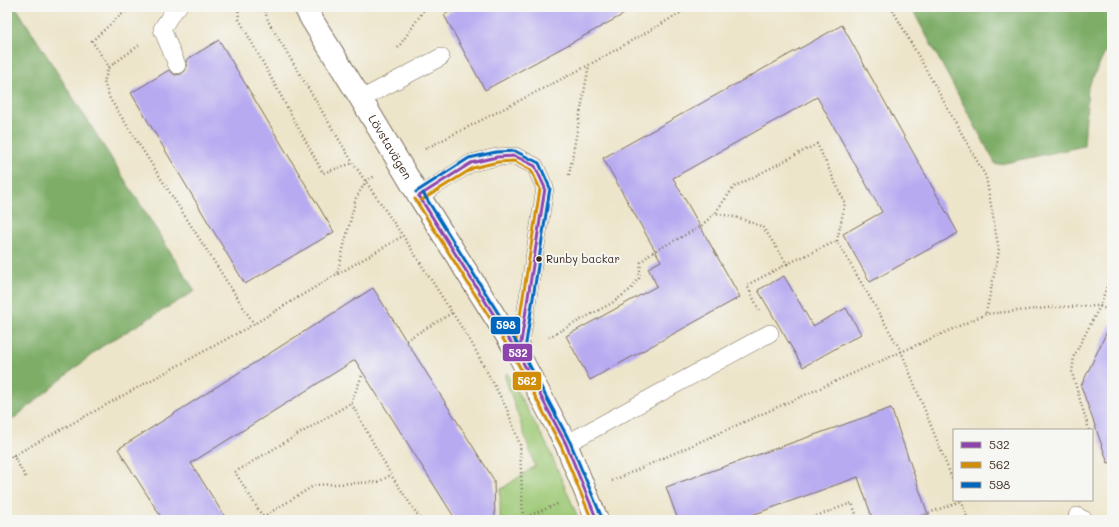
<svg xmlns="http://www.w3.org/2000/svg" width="1119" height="527" viewBox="0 0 1119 527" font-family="Mali,sans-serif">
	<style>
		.green { fill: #9dc976; stroke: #6c7a4a }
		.forest { fill: #7ead67; stroke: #5c6c42 }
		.building { fill: #b7aaf1 }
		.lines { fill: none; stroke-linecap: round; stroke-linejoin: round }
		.lane-casing { stroke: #796b5a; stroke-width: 18 }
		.secondary-casing { stroke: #796b5a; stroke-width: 24 }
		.path { stroke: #796b5a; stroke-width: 2.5; stroke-dasharray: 1 3; stroke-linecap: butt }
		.lane { stroke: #fff; stroke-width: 17 }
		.secondary { stroke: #fff; stroke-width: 22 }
		.bus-1-casing { stroke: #f6f6f2; stroke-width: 6 }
		.bus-2-casing { stroke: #f6f6f2; stroke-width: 6 }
		.bus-3-casing { stroke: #f6f6f2; stroke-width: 6 }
		.bus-1 { stroke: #8e44ad; stroke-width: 3 }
		.bus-2 { stroke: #d18d06; stroke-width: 3 }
		.bus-3 { stroke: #0065bd; stroke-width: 3 }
		.bus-dot { fill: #3b2a1e; stroke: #f6f6f2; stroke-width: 1.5 }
		.labels { text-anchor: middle; stroke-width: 4; stroke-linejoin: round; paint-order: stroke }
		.bus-label { font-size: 11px; fill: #3b2a1e; stroke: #f6f6f2; text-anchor: start }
		.street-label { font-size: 12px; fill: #3b2a1e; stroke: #f6f6f2 }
		.line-badge { stroke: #f6f6f2; stroke-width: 1.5 }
		.badge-label { font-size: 11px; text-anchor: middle; font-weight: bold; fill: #fff }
	</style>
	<rect width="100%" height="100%" fill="#f6f6f2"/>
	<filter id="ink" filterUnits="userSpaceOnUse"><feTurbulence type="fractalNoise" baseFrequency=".025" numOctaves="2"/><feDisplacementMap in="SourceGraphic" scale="8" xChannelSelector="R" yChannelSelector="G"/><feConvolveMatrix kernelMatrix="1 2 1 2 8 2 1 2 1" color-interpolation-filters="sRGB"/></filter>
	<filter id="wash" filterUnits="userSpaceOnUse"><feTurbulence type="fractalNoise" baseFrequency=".012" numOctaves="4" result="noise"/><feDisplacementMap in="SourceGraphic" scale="16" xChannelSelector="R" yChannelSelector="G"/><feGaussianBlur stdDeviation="0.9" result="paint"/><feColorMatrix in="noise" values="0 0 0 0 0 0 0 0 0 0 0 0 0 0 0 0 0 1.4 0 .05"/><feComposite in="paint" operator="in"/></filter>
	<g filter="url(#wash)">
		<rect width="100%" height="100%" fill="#ede5ca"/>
		<polygon class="green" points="507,373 547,445 579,520 500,520 500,490 535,466 505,377"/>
		<g class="forest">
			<polygon points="7,7 16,7 195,291 101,347 7,424"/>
			<polygon points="911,7 1111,7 1111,41 1088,87 1084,146 996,165"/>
		</g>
		<g id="blocks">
			<g class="building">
				<polygon points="458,7 637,7 485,90 444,15"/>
				<polygon points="842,25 958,233 870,282 843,234 882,212 817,97 673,178 740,297 590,380 566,336 657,286 648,268 661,261 603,158"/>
				<polygon points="219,40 334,232 245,284 131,93 169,70 175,75 181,74 185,71 187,67 186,60"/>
				<polygon points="784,276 813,326 846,308 861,334 803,367 758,290"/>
				<polygon points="373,288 494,480 495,520 456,520 355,360 191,463 227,520 163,520 118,449"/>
				<polygon points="1112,321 1112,462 1108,463 1081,386"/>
				<polygon points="891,408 930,520 873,520 858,477 738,520 678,520 666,487"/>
			</g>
		</g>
	</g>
	<g filter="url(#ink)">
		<use href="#blocks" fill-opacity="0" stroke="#796b5a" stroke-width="1"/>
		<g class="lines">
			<defs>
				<g id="lane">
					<polyline points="177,65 162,29 172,13 178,7"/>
					<polyline points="361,99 441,57"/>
					<polyline points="419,196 471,163 497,157 515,156 535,166 545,188 519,355"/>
					<polyline points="566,444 770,333"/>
					<polyline points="1077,516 1085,520"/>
				</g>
				<g id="secondary">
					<path id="s1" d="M 305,7 L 312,20 L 361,99 L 419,196 L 519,355 L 566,444 L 597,520"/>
				</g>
			</defs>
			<use href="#lane" class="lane-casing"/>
			<use href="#secondary" class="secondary-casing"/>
			<g class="path">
				<polyline points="132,7 117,18 92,41 109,67 104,82 110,99 254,324"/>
				<polyline points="238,7 239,19 323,173 353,163"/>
				<polyline points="264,7 268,21 353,163 403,236 471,342 507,409 520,445 523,520"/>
				<polyline points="891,7 986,177 999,251 986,313"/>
				<polyline points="398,48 426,7"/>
				<polyline points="109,67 141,44"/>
				<polyline points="425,149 589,65 691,7"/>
				<polyline points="569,175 589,65"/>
				<polyline points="787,264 837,241"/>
				<polyline points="338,274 403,236"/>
				<polyline points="759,310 747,285 787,264 763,227 739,218 715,213 734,187 817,144 845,203 837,241 901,351 954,483"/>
				<polyline points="549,337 612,303 631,289 639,278 641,262 651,253 700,227 715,213"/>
				<polyline points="406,340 452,313"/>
				<polyline points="351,403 363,373"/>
				<polyline points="1089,430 1072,373 1074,356 1100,306 1112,271"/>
				<polyline points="13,455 26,478"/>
				<polyline points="7,459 254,324 337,274 356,198 366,181 375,176"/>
				<polyline points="1092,472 1092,474"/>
				<polyline points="612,481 986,314 1057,307 1100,306 1112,312"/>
				<polyline points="961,500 968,520"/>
				<polyline points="263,517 315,485 378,482 391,475"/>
				<polyline points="523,518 560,503"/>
				<polyline points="263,520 263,517 235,472 351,403 391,475 421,520"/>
				<polyline points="805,520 852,503 858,520"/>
				<polyline points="910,520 961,501"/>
			</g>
			<use href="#lane" class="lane"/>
			<use href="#secondary" class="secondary"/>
			<defs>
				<g id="bus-1">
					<polyline points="419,196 519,355 566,444 597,520"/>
					<polyline points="419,196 471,163 497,157 515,156 535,166 545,188 519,355"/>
				</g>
				<g id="bus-2">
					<polyline points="415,199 515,358 561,446 592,520"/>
					<polyline points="422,200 473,168 498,162 514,161 531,170 540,189 514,354"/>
				</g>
				<g id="bus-3">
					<polyline points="416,192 469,158 496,152 515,151 539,163 550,188 524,356"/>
					<polyline points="423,193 523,353 570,442 602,518"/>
				</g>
			</defs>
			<use href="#bus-1" class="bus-1-casing"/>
			<use href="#bus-2" class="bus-2-casing"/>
			<use href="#bus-3" class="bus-3-casing"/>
			<use href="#bus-1" class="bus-1"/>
			<use href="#bus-2" class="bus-2"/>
			<use href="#bus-3" class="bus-3"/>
		</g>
	</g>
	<circle class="bus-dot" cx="539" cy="259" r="3.5"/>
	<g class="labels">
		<g class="bus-label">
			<text x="546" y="263">Runby backar</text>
		</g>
		<g class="street-label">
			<text dy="4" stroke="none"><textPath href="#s1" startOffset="164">Lövstavägen</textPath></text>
		</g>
	</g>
	<g class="line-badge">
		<rect x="490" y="316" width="31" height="19" rx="4" fill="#0065bd"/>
		<rect x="502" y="343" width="31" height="19" rx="4" fill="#8e44ad"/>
		<rect x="512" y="371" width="30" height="20" rx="4" fill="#d18d06"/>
	</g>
	<g class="badge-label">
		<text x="506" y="329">598</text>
		<text x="518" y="357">532</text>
		<text x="527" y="385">562</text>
	</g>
	<rect width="1119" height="527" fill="none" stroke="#f6f6f2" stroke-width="24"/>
	<rect x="953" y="429" width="140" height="72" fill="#f6f6f2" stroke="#aba49d"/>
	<rect x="961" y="442" width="20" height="6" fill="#8e44ad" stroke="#aba49d"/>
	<text x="989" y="449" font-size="12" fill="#3b2a1e">532</text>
	<rect x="961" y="462" width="20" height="6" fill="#d18d06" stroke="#aba49d"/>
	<text x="989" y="469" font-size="12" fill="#3b2a1e">562</text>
	<rect x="961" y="482" width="20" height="6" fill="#0065bd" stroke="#aba49d"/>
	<text x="989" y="489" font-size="12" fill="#3b2a1e">598</text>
</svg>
